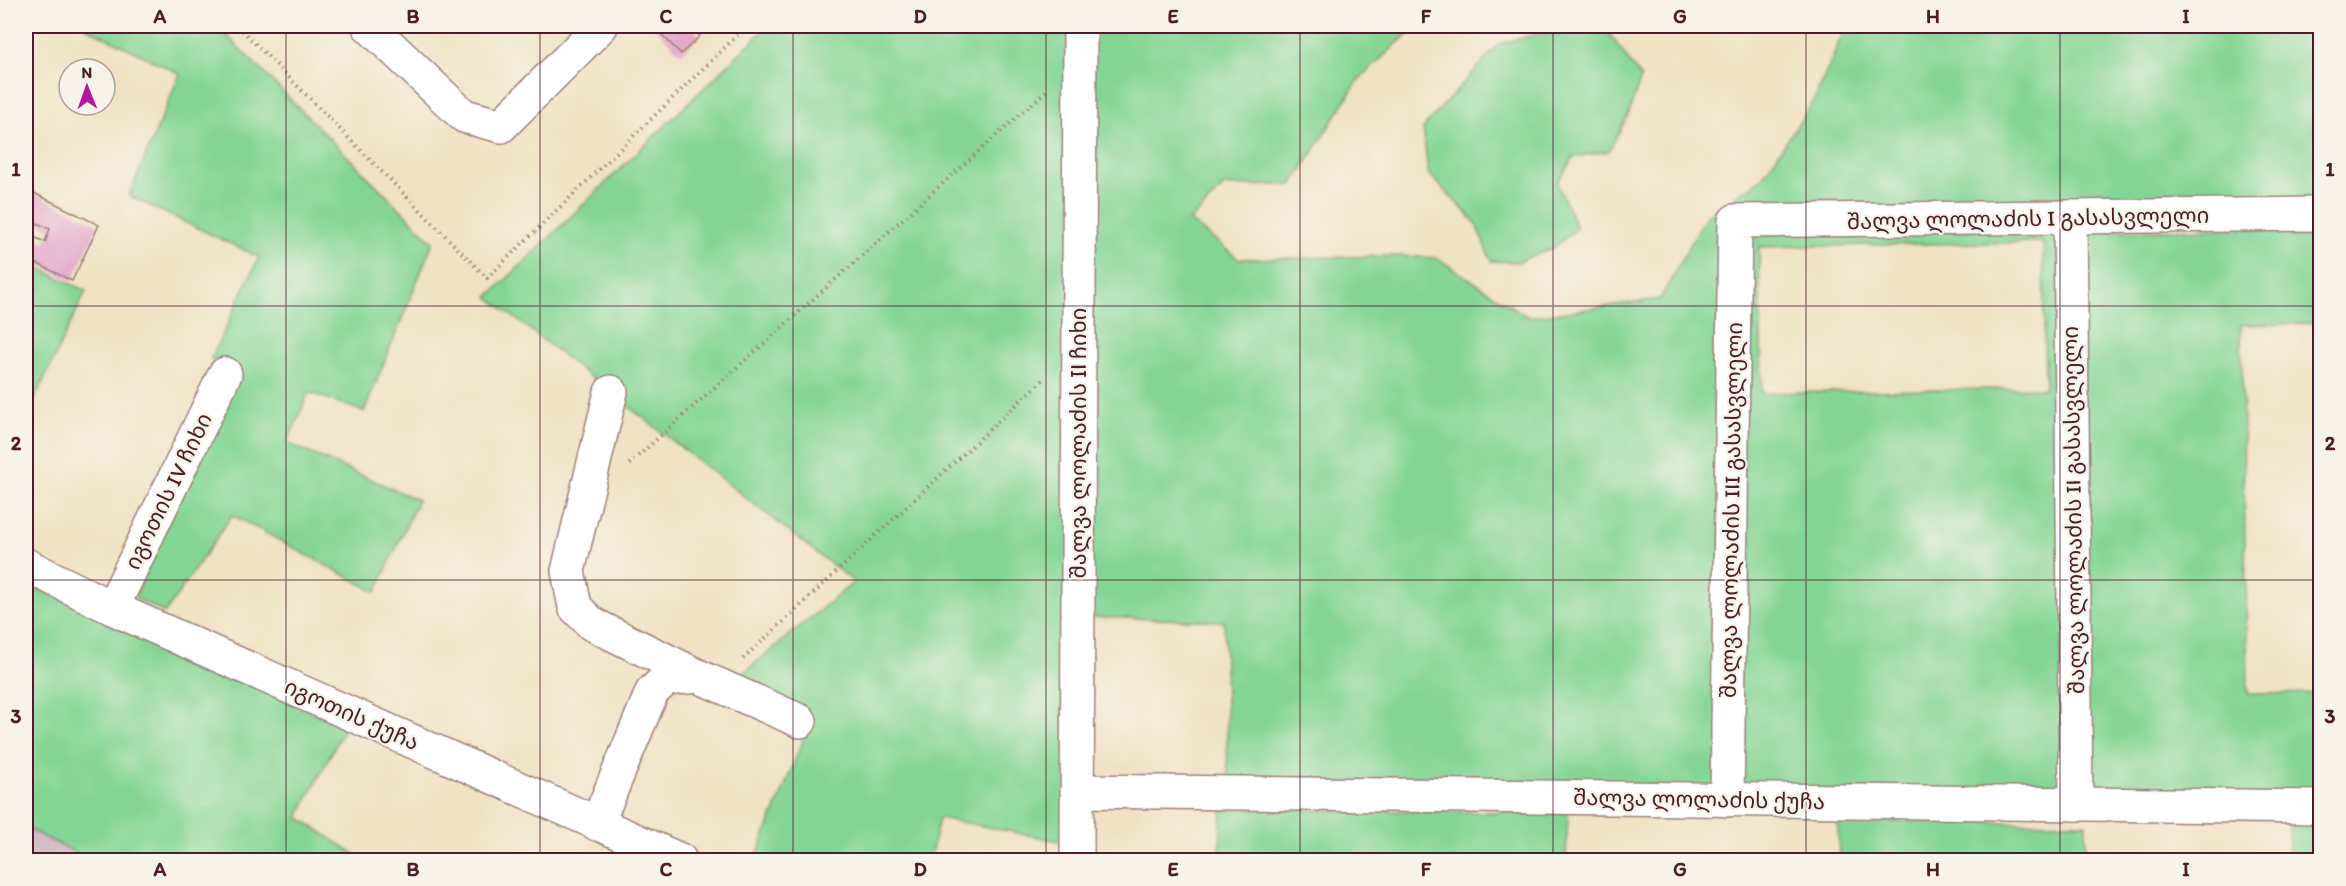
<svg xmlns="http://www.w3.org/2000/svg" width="2346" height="886" viewBox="0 0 2346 886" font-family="Itim,'Noto Sans Georgian',sans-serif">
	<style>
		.industrial { fill: #d2bdc6 }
		.green { fill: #84d595; stroke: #677a60; stroke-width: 1.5; fill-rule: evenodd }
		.building { fill: #e3a7c9 }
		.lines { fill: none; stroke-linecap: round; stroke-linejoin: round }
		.minor-casing { stroke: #9d8078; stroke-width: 36 }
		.path { stroke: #9d8078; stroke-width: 4; stroke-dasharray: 1.5 4.5; stroke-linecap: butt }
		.minor { stroke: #fff; stroke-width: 33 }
		.grid { fill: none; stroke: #4a1f2b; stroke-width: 1.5; stroke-opacity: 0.55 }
		.labels { text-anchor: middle; stroke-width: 4.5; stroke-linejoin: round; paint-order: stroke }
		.street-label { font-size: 22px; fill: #4a1f2b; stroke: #f7f3e8 }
		.neatline { fill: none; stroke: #4a1f2b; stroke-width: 2 }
		.grid-label { font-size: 20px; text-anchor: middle; font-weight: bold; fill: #4a1f2b }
	</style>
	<rect width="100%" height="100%" fill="#f7f3e8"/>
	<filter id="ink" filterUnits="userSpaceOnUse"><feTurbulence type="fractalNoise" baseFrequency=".0167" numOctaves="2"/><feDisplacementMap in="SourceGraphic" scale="12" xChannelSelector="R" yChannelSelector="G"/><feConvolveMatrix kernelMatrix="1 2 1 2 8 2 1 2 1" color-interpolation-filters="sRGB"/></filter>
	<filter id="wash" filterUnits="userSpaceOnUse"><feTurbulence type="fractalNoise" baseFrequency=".008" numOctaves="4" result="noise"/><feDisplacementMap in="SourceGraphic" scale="24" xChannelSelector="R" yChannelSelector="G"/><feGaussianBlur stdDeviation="1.35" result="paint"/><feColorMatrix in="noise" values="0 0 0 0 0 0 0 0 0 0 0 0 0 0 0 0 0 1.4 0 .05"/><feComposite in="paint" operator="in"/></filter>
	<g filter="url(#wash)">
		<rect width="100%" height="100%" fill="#f0e2c4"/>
		<polygon class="industrial" points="26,828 91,860 26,860"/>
		<g class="green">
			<polygon points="83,26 217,26 433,242 364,412 309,392 287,443 418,500 376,592 232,515 165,613 135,598 235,369 211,359 259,257 129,196 180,74"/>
			<polygon points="768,26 1072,26 1070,843 939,818 930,860 755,860 812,718 731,683 854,582 488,297"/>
			<polygon points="1092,26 1416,26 1359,79 1292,185 1224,186 1190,221 1239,259 1397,256 1437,258 1528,317 1660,299 1706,216 1761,179 1814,101 1846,26 2320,26 2320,208 1724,215 1719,789 1228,781 1224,621 1087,617"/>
			<polygon points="1568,26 1604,26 1641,78 1628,115 1609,151 1574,157 1557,183 1577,228 1553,248 1517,262 1491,261 1475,222 1428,173 1423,128 1499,44"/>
			<polygon points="2320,228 2320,323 2241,325 2248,694 2320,693 2320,796 2083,794 2080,231"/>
			<path d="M 2062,229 L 2069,798 L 1736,790 L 1746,233 ZM 2043,242 L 2045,388 L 1762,393 L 1759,247 Z"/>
			<polygon points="26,262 86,291 26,417"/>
			<polygon points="26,583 345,727 298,817 364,860 91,860 26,828"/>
			<polygon points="1222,809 1568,813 1566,860 1219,860"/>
			<rect x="2289" y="819" width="31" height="41"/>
			<polygon points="1838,821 2086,823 2085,860 1839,860"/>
		</g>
		<g id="blocks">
			<g class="building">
				<polygon points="653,26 690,26 700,36 681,54"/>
				<polygon points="30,191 99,225 72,281 26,258 26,249 32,236 45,242 50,229 26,218 26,199"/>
			</g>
		</g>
	</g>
	<g filter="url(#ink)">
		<use href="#blocks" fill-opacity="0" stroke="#9d8078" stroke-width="1.5"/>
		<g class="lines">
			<defs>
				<g id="minor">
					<polyline points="369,26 464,116 501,126 601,26"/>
					<polyline points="2070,217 2076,804"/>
					<polyline points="611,392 568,571 575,607 592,624 698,676"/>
					<polyline points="26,565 112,608 680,860"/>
					<polyline points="112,608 225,374"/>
					<polyline points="1077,791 2320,807"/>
					<polyline points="1727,800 1735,221 2320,214"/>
					<polyline points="597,824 652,692 666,679 698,676 800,721"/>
					<polyline points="1077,860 1080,26"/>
				</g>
			</defs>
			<use href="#minor" class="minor-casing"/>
			<g class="path">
				<polyline points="238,26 487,278 747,26"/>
				<polyline points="629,464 1046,91"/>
				<polyline points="743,659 1045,378"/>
			</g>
			<use href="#minor" class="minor"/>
		</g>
	</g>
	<path class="grid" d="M 286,26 L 286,860M 540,26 L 540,860M 793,26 L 793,860M 1046,26 L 1046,860M 1300,26 L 1300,860M 1553,26 L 1553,860M 1806,26 L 1806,860M 2060,26 L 2060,860M 26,306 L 2320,306M 26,580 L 2320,580"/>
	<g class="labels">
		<g class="street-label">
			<text transform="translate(2028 218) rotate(-1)" y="8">შალვა ლოლაძის I გასასვლელი</text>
			<text transform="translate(1078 443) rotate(-90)" y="8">შალვა ლოლაძის II ჩიხი</text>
			<text transform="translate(168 491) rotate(-64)" y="8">იგოთის IV ჩიხი</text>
			<text transform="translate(1731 510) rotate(-89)" y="8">შალვა ლოლაძის III გასასვლელი</text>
			<text transform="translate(2073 510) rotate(-91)" y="8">შალვა ლოლაძის II გასასვლელი</text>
			<text transform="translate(352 714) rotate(24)" y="8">იგოთის ქუჩა</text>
			<text transform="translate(1699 799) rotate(1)" y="8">შალვა ლოლაძის ქუჩა</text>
		</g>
	</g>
	<rect width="2346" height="886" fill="none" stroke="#f7f3e8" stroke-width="66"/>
	<g transform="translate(87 87) rotate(359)"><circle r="28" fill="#f7f3e8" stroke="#b29e9c" stroke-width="1.5"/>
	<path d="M0-4.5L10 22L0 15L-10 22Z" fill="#b5179e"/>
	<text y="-9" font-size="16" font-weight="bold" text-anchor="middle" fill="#4a1f2b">N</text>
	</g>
	<rect x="33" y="33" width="2280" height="820" class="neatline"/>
	<g class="grid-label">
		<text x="160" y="23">A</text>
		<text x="413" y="23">B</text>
		<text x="666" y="23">C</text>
		<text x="920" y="23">D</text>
		<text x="1173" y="23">E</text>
		<text x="1426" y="23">F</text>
		<text x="1680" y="23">G</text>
		<text x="1933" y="23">H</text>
		<text x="2186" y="23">I</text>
		<text x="16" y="176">1</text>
		<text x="2330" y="176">1</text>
		<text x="16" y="450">2</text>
		<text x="2330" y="450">2</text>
		<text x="16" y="723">3</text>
		<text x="2330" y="723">3</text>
		<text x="160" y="876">A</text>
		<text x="413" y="876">B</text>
		<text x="666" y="876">C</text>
		<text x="920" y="876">D</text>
		<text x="1173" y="876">E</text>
		<text x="1426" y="876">F</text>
		<text x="1680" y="876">G</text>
		<text x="1933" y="876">H</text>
		<text x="2186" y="876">I</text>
	</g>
</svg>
